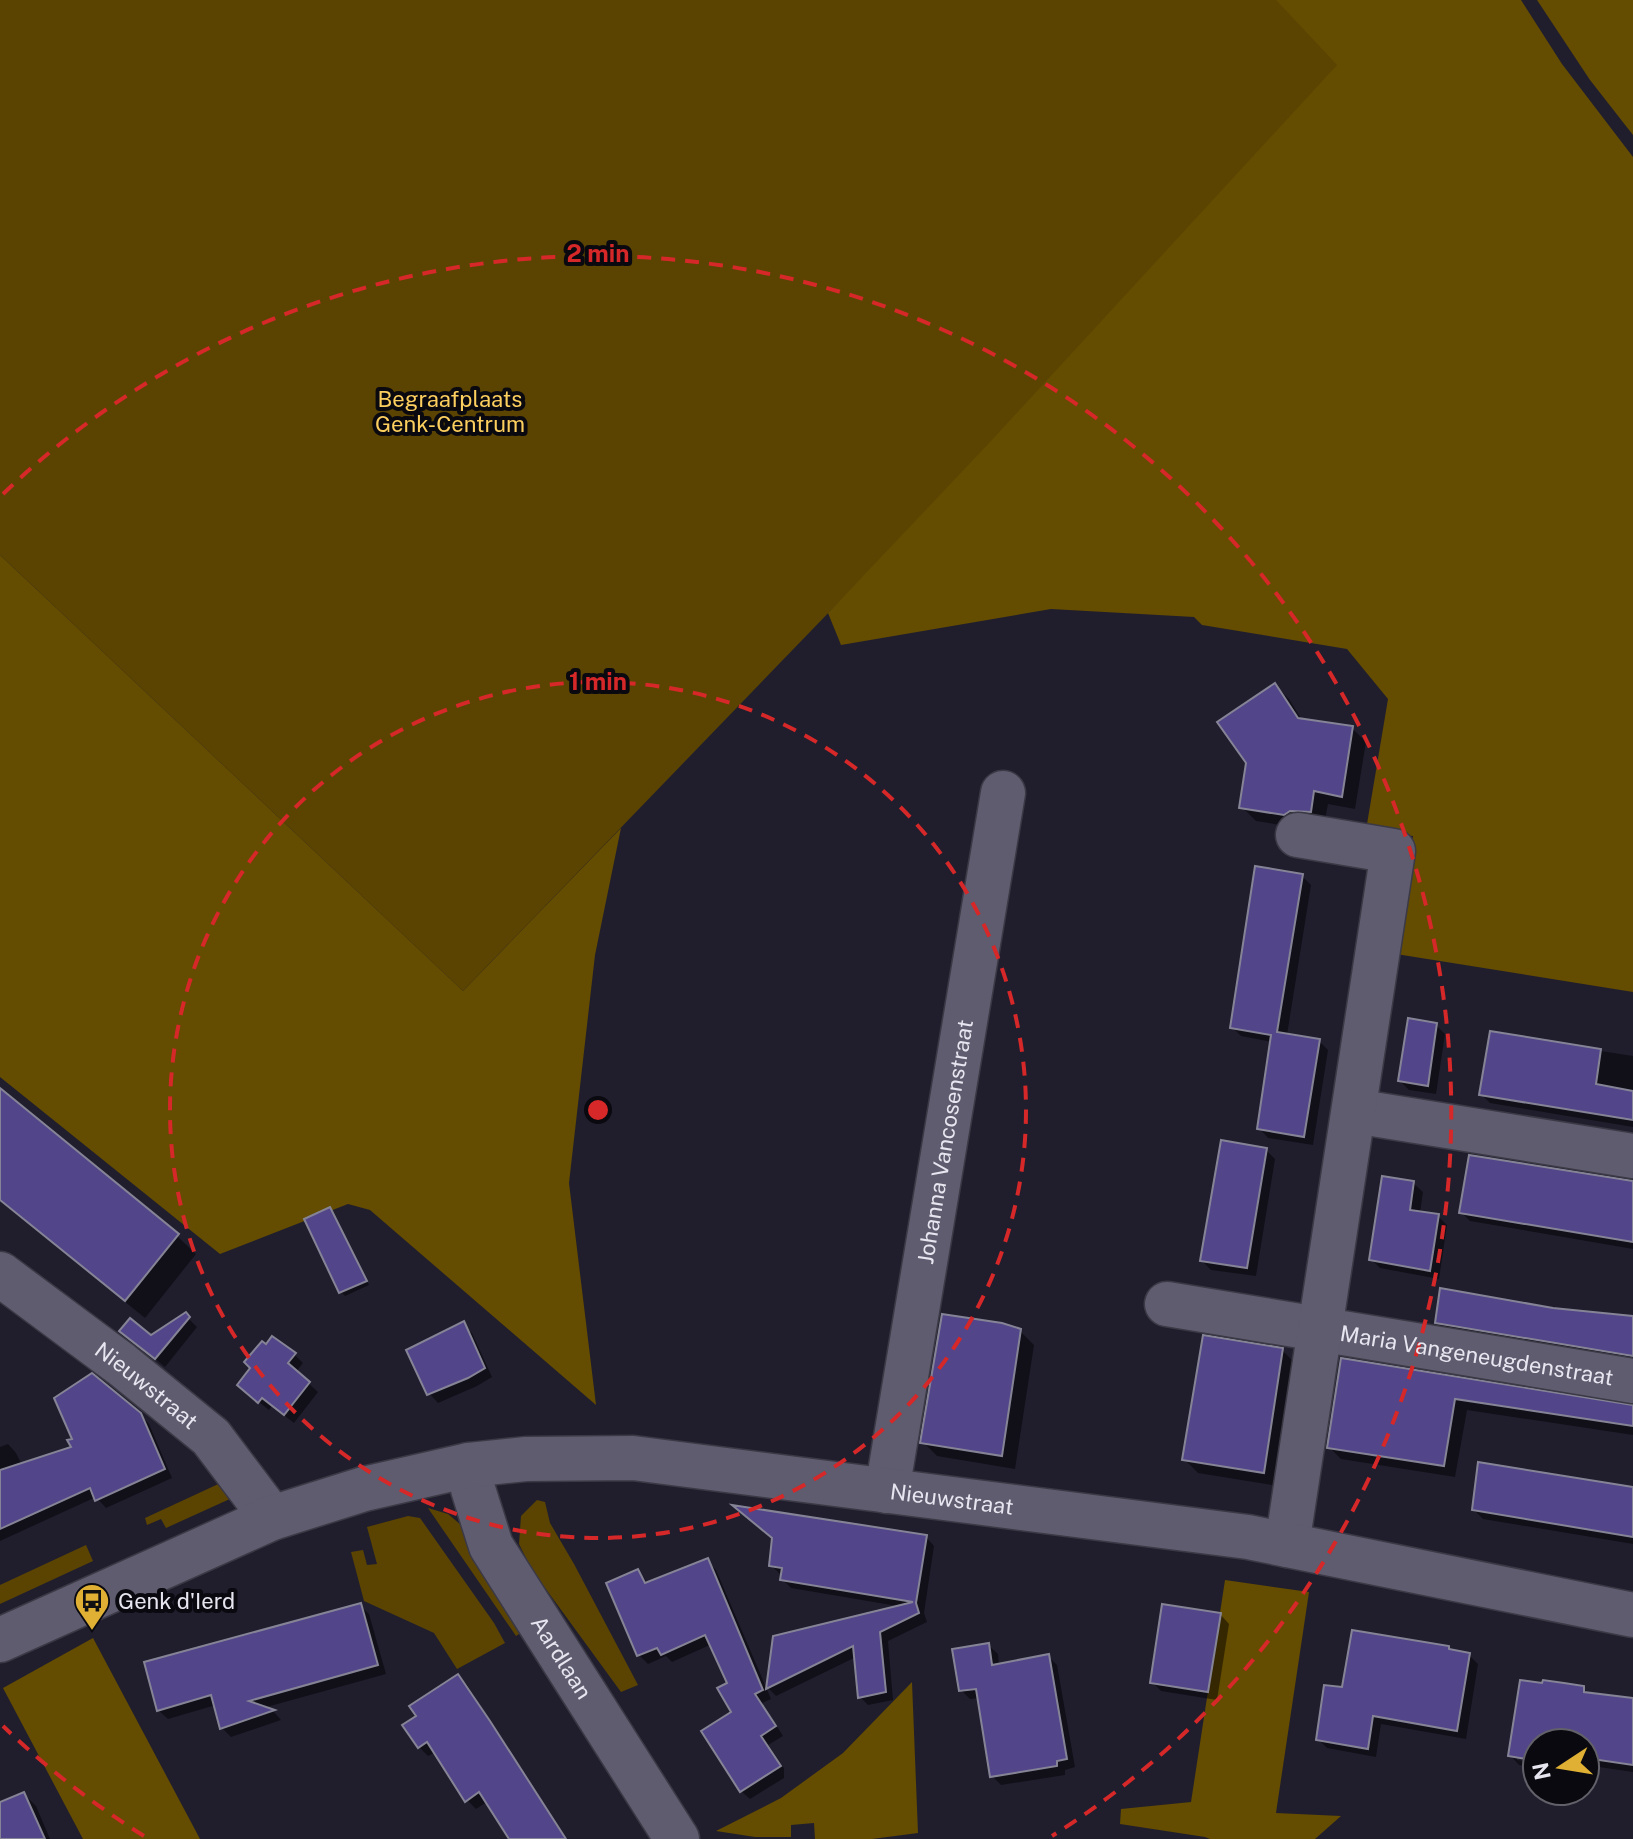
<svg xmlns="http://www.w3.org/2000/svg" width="1633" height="1839" viewBox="0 0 1633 1839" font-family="'Public Sans',sans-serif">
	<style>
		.green { fill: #5b4402 }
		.forest { fill: #644c01 }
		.shadow { fill: #0007 }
		.building { fill: #534589; stroke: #858496; stroke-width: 2 }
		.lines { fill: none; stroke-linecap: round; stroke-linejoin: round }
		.minor-casing { stroke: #3b3945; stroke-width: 47 }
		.minor { stroke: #5e5c6e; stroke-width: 44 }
		.ring { fill: none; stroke: #d62828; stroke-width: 4; stroke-dasharray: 14 10 }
		.labels { text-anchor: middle; stroke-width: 8; stroke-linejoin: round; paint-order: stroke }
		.park-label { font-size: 22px; fill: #fdcf5e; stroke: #0a090f }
		.street-label { font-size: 22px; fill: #e7e6f0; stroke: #0a090f }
		.poi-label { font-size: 22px; fill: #e7e6f0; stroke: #0a090f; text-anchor: start }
		.centre { fill: #d62828; stroke: #0a090f; stroke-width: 4 }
		.ring-label { font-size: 24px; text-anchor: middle; font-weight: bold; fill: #d62828; stroke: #0a090f; stroke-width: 8; stroke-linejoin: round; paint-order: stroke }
	</style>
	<rect width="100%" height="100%" fill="#201e2d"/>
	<g class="green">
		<polygon points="0,0 1408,0 924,514 463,991 0,555"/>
		<polygon points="227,1480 232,1498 166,1528 161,1519 147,1525 145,1518"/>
		<polygon points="537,1500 545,1502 550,1523 574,1564 638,1685 621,1692 532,1570 519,1544 521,1516"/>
		<polygon points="428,1508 448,1514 461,1525 525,1630 516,1636"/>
		<polygon points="408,1516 420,1518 494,1623 505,1643 457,1669 434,1633 364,1601 351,1552 363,1550 367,1565 377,1564 367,1527"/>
		<polygon points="86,1545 93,1561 0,1604 0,1585"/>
	</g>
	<g class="forest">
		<polygon points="1276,0 1521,0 1562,64 1633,157 1633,992 1396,954 1413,836 1366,830 1388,699 1347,649 1202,625 1194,617 1051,609 841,645 828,613 990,442 1337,65"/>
		<polygon points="1537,0 1633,0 1633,135 1590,80"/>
		<polygon points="0,555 463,991 621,828 595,955 569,1183 596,1405 370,1210 348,1204 220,1254 0,1077"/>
		<polygon points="1225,1580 1309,1592 1276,1813 1341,1816 1315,1839 1210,1839 1205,1837 1120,1824 1121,1809 1191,1802"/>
		<polygon points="93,1638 200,1839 83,1839 3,1688"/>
		<polygon points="912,1682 918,1833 872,1839 815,1839 814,1823 791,1825 791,1837 755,1837 716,1831 781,1798 843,1753"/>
	</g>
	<g class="shadow">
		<polygon points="1275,685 1289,699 1302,720 1352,728 1366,742 1355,809 1328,804 1324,825 1299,828 1256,821 1242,807"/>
		<polygon points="1302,876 1311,885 1287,1035 1319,1041 1328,1050 1313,1145 1268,1138 1259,1128 1272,1042 1241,1036 1232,1027"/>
		<polygon points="1436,1025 1445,1034 1436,1094 1409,1090 1400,1081"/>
		<polygon points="1491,1034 1633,1056 1633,1127 1490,1103 1481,1094"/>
		<polygon points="0,1104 177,1236 196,1254 145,1318 0,1201"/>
		<polygon points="1266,1150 1275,1159 1256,1276 1211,1270 1202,1261"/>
		<polygon points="1413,1183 1423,1192 1420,1213 1438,1216 1447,1225 1439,1279 1380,1268 1371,1259"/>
		<polygon points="1633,1184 1633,1249 1470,1221 1461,1212"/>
		<polygon points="329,1209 334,1213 369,1285 345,1296 341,1292 307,1220"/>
		<polygon points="185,1315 197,1327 165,1367 122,1331 151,1337"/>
		<polygon points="1633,1321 1633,1358 1441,1326 1437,1322"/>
		<polygon points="463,1324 472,1333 492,1377 477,1386 438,1403 429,1393"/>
		<polygon points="1020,1331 1034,1345 1015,1469 937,1456 923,1442"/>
		<polygon points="1282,1350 1296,1364 1278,1486 1198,1473 1184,1459"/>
		<polygon points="294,1354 303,1363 296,1372 318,1392 294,1423 272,1406 269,1410 249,1394 253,1368"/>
		<polygon points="1343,1360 1633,1407 1633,1435 1467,1410 1455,1477 1341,1459 1329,1447"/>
		<polygon points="140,1414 149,1424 172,1478 106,1508 96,1497 0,1541 0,1447 8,1444 16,1453 22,1465 73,1448"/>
		<polygon points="1633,1489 1633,1544 1483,1519 1474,1510"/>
		<polygon points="926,1537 934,1546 924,1613 927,1622 888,1641 893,1700 868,1705 860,1697 856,1657 776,1696 768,1688 775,1637 903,1607 791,1588 783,1580 783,1574 780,1574 771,1565 774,1539"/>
		<polygon points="707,1561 716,1570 771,1699 762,1703 783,1736 768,1745 784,1768 784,1778 750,1799 741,1791 730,1684 712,1644 672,1662 666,1656 648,1664 639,1655 638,1571 649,1584"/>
		<polygon points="360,1605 369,1614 386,1674 263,1708 274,1712 281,1720 231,1737 222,1728 216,1705 168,1719 158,1710"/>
		<polygon points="1220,1614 1229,1624 1217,1700 1161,1691 1152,1682"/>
		<polygon points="988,1645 998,1654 999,1665 1048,1656 1057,1665 1075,1767 1065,1770 1065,1775 1001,1785 992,1776 980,1698 970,1699 961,1690"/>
		<polygon points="1448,1647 1453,1652 1469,1655 1478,1664 1466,1739 1381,1724 1376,1757 1327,1748 1318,1739 1343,1689"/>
		<polygon points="458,1676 467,1685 567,1839 512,1839 487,1802 476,1809 467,1800 436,1752 428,1756 419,1747 418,1717"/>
		<polygon points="1583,1688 1589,1695 1633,1700 1633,1772 1585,1765 1585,1743 1537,1743 1537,1759 1517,1756 1517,1760 1537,1763 1537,1768 1519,1765 1510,1755"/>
		<polygon points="24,1794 36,1806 50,1839 0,1839 0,1804"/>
	</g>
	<g class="building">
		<polygon points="1275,683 1298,718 1353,726 1342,797 1314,791 1311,812 1290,811 1284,815 1239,808 1246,763 1217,722"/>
		<polygon points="1255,866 1303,874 1277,1032 1320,1039 1304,1137 1257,1129 1271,1035 1230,1028"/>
		<polygon points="1408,1018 1437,1023 1428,1086 1398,1081"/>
		<polygon points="1490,1031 1601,1049 1596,1084 1633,1091 1633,1120 1479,1095"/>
		<polygon points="0,1088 179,1234 125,1301 0,1200"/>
		<polygon points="1221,1140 1267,1148 1247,1268 1200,1261"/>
		<polygon points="1469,1155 1633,1181 1633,1242 1459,1213"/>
		<polygon points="1382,1176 1414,1181 1410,1210 1439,1214 1430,1271 1369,1260"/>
		<polygon points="330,1207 367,1281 339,1293 304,1219"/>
		<polygon points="1440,1288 1553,1308 1633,1316 1633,1356 1435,1323"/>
		<polygon points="186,1312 190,1317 155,1359 119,1331 130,1318 151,1335"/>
		<polygon points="942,1314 1002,1323 1021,1329 1002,1456 920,1443"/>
		<polygon points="464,1321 485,1368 468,1378 427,1395 406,1350"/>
		<polygon points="1203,1335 1283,1348 1264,1473 1182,1460"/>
		<polygon points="272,1336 296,1353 288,1363 310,1382 284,1415 262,1398 258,1403 237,1385 250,1368 244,1362 262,1341 266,1344"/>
		<polygon points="1341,1358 1633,1405 1633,1426 1455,1399 1444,1466 1327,1448"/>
		<polygon points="92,1373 141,1413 165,1469 95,1501 90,1488 0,1529 0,1470 71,1447 67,1440 72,1439 54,1398"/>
		<polygon points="1478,1462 1633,1487 1633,1537 1472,1510"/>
		<polygon points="732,1505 927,1535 916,1603 919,1613 880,1632 886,1692 858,1698 853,1646 766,1689 773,1636 913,1602 780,1580 782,1568 769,1566 772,1538"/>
		<polygon points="708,1558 763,1690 755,1694 776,1726 761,1736 781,1766 740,1792 701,1731 731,1712 717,1688 727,1683 705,1635 661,1655 657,1648 637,1656 606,1583 638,1569 645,1583"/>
		<polygon points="361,1603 378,1665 249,1701 275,1710 220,1729 211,1695 157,1711 144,1662"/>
		<polygon points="1162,1604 1221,1613 1208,1692 1150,1683"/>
		<polygon points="1352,1630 1449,1646 1449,1649 1470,1653 1457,1731 1373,1716 1368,1749 1316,1740 1324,1685 1342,1687"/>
		<polygon points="989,1643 992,1665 1049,1654 1067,1759 1057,1761 1057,1766 990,1777 976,1689 959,1691 952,1649"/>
		<polygon points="458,1674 490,1721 566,1839 509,1839 479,1792 465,1802 427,1742 418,1748 402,1725 416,1716 409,1706"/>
		<polygon points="1520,1680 1542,1683 1543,1680 1564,1683 1584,1686 1584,1692 1633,1698 1633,1765 1585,1758 1585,1743 1537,1743 1537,1761 1508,1756"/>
		<polygon points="24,1792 45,1839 0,1839 0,1802"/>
	</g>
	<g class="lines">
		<defs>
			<g id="minor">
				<polyline points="1354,1111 1633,1156"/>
				<path id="s1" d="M 0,1274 L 121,1364 L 211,1437 L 272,1518"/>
				<path id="s2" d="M 1167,1304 L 1633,1381"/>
				<path id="s3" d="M 469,1465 L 473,1489 L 491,1546 L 677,1839"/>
				<path id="s4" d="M 887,1491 L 1003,793"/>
				<polyline points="1287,1545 1393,851 1298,835"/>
				<path id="s5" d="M 0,1640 L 272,1518 L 364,1489 L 469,1465 L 526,1459 L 633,1458 L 1248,1537 L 1633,1615"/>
			</g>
		</defs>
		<use href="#minor" class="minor-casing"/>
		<use href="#minor" class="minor"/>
	</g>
	<g class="ring">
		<circle cx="598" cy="1110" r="428"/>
		<path d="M144 1836A856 856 0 0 1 3 1726M3 494A856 856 0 1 1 1052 1836"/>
	</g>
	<defs>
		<symbol id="bus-pin" viewBox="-11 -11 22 30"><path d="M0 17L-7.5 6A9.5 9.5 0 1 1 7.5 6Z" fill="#dfb033" stroke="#0a090f"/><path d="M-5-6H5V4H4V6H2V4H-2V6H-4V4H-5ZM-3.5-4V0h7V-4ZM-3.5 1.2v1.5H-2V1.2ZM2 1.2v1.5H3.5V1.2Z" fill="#111"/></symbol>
	</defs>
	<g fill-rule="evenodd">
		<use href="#bus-pin" x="72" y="1581" width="40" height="54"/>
	</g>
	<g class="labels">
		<g class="park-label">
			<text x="450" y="407">Begraafplaats<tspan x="450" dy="25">Genk-Centrum</tspan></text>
		</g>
		<g class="street-label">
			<text dy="8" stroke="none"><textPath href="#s4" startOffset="354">Johanna Vancosenstraat</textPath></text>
			<text dy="8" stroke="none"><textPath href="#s2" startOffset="314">Maria Vangeneugdenstraat</textPath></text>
			<text dy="8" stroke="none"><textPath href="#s1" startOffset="184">Nieuwstraat</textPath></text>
			<text dy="8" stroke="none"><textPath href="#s5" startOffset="988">Nieuwstraat</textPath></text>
			<text dy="8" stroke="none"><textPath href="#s3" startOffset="216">Aardlaan</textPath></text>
		</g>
		<g class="poi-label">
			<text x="118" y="1609">Genk d'Ierd</text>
		</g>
	</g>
	<circle cx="598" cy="1110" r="12" class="centre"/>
	<g class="ring-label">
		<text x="598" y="262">2 min</text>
		<text x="598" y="690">1 min</text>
	</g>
	<g transform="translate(1561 1767) rotate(258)"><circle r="38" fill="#0a090f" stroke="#626169" stroke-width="2"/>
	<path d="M0-6L14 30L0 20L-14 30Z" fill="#dfb033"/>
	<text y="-12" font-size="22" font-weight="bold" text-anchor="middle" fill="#e7e6f0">N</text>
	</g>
</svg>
